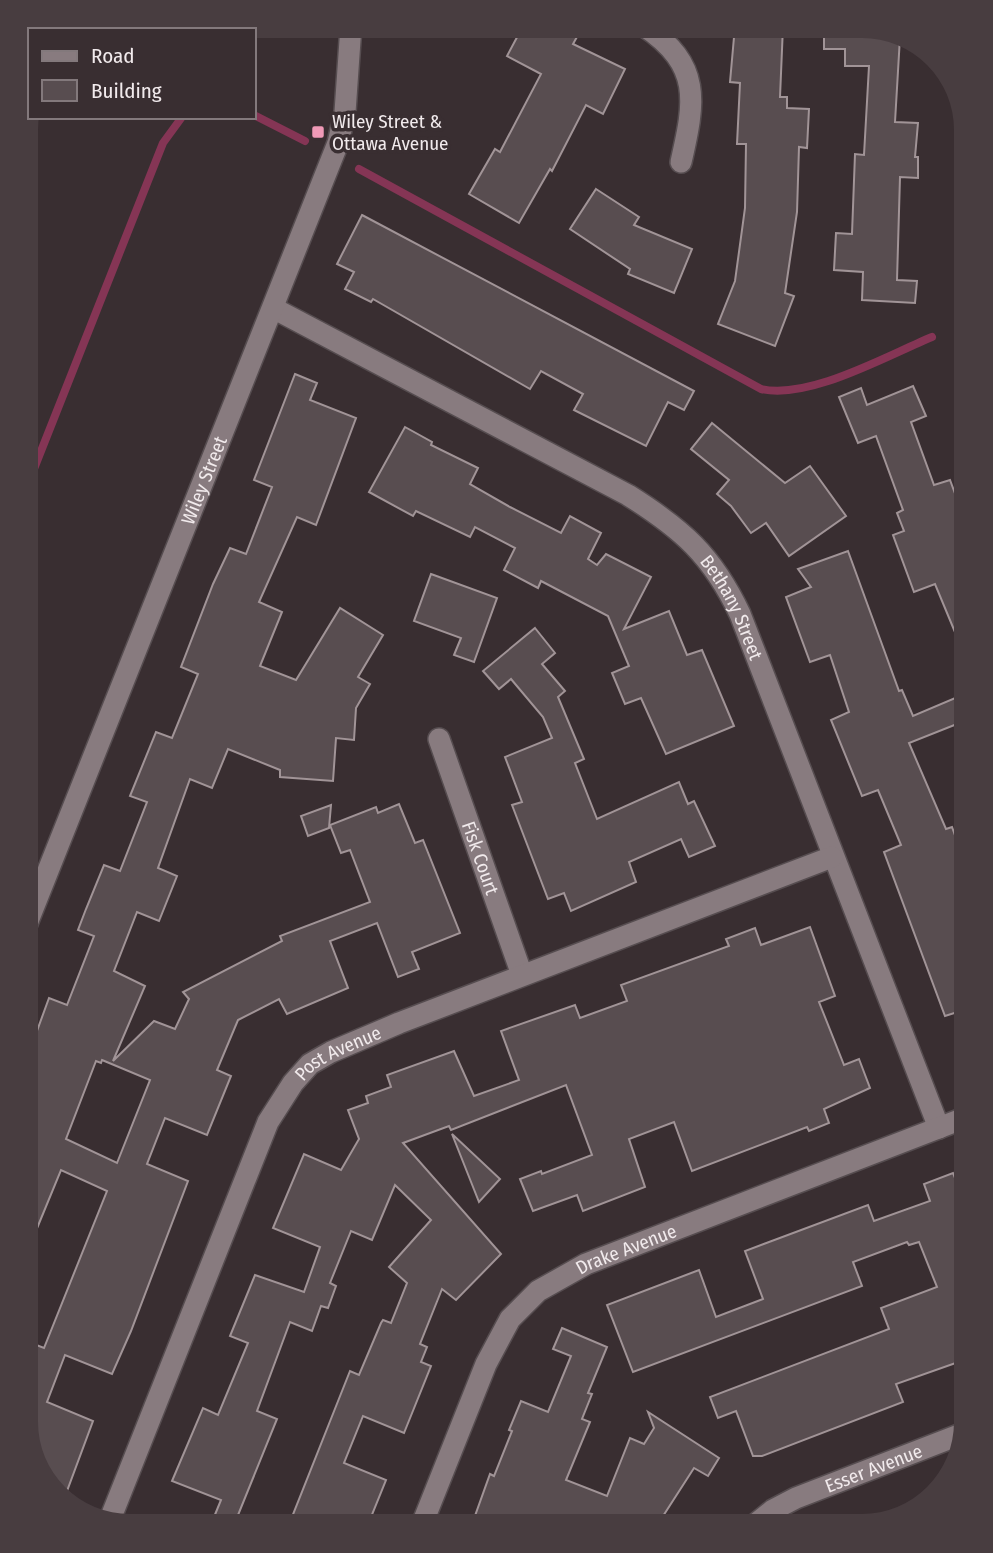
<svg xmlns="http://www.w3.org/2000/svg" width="993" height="1553" viewBox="0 0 993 1553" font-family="'Fira Sans Condensed',sans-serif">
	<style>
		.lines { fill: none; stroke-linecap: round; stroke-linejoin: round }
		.stream { stroke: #853555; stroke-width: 8 }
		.building { fill: #584d50; stroke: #a19497; stroke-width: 2; fill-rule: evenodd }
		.minor-casing { stroke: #564d50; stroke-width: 24 }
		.minor { stroke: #887b7f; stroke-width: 21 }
		.poi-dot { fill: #f09ab7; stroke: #392e31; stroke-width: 2.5 }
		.labels { text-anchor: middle; stroke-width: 7; stroke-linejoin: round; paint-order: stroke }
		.poi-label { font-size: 19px; fill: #f1eaec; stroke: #392e31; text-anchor: start }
		.street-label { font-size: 19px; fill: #f1eaec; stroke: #392e31 }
	</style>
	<rect width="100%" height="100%" fill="#392e31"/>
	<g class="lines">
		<g class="stream">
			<polyline points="254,115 305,141"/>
			<path d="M 359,169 L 761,389 C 809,400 886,356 932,337"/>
			<polyline points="26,489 163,143 182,117"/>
		</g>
	</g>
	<g class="building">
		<polygon points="523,26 563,26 578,35 573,44 625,69 603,114 586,105 552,171 550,169 519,223 469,194 495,149 500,152 541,74 507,56"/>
		<polygon points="735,26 783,26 780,97 787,97 787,108 809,109 807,148 799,147 797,212 785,293 794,296 775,346 718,324 735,281 745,208 746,144 737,144 740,83 730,82"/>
		<polygon points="824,26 870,27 900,37 895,122 918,123 915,157 918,157 918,178 900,177 897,280 917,281 915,303 862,300 863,272 834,270 836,233 852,234 855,154 864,155 869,66 845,66 845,49 824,49"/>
		<polygon points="596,189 639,217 634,225 692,249 674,293 628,274 630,269 570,229"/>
		<polygon points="362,215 694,391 684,410 668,402 646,446 574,410 583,394 541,371 530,389 373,299 371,302 345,289 354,272 337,264"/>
		<path d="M 295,374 L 317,383 L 310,400 L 356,418 L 316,525 L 297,517 L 259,602 L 282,612 L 260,666 L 296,680 L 340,608 L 383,635 L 358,677 L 370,684 L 356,708 L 354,740 L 336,738 L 333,781 L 280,777 L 280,770 L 228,749 L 212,788 L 190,779 L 158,868 L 177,876 L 159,921 L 137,912 L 114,971 L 145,986 L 113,1061 L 154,1021 L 175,1029 L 189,999 L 183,992 L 282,941 L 280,936 L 370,902 L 350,850 L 341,853 L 330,825 L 376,807 L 378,813 L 399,804 L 415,843 L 423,840 L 460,933 L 412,952 L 419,969 L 398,977 L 377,923 L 330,941 L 348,988 L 287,1014 L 279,999 L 238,1020 L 217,1070 L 231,1076 L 207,1135 L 165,1118 L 147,1164 L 188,1181 L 131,1331 L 112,1374 L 65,1355 L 47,1402 L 93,1421 L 64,1499 L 37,1469 L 26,1423 L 26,1341 L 44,1348 L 107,1191 L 61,1170 L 26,1255 L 26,1061 L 49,998 L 67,1005 L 94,936 L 78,930 L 86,909 L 104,865 L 120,871 L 147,802 L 130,796 L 156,732 L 172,738 L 198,674 L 181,667 L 213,584 L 230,548 L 246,554 L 272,487 L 254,480 ZM 102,1060 L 150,1080 L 117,1163 L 66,1139 L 96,1061 L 101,1063 Z"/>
		<polygon points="913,386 926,416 911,422 934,485 950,480 967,526 967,661 935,584 914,592 893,535 904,531 897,513 903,510 876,436 858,443 839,397 861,388 867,405"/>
		<polygon points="712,423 785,483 810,466 846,516 789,556 766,523 751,533 731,506 717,494 729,480 691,449"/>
		<polygon points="405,427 432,442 431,445 478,468 470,484 510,507 561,533 570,516 601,533 588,559 597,565 606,554 651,577 624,629 669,611 687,655 702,650 734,726 666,754 641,698 625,704 612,673 629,666 608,616 541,581 538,588 504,570 515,548 475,527 470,537 416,511 413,516 369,492"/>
		<polygon points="848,551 899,691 902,690 913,716 967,693 967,720 909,743 946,829 952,827 967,869 967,1009 945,1016 884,852 901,845 878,790 862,796 831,720 849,712 830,655 810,662 786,597 811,587 798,569"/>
		<polygon points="431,574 497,598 474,662 454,655 461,638 414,621"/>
		<polygon points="535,628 555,653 542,664 565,691 558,697 584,759 575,763 597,819 679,782 688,804 694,801 715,846 689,857 681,839 629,862 636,882 571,911 564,893 548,899 512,805 522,802 505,757 552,738 543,717 511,679 499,689 483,671"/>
		<polygon points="331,805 329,828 308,836 301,816"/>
		<polygon points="810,927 835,996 819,1002 844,1065 859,1059 870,1088 824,1109 829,1123 809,1131 807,1127 692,1171 674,1122 629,1139 645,1187 583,1211 577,1195 533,1211 520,1179 541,1171 542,1174 592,1155 566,1085 451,1130 449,1126 403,1143 501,1254 456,1300 442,1289 420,1344 427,1347 421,1362 431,1366 404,1433 363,1416 344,1463 386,1480 367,1527 288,1527 350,1371 359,1375 381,1323 383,1320 391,1323 407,1283 389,1267 431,1220 395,1185 372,1240 351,1231 330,1283 336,1286 328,1308 321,1306 312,1331 290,1322 257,1411 277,1419 234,1525 214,1517 221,1500 172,1481 203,1408 218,1415 248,1343 230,1336 255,1275 304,1292 320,1247 273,1228 304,1154 341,1170 359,1139 348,1110 368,1103 366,1096 391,1087 387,1075 454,1051 474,1096 519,1080 501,1031 575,1005 580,1018 627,1001 621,985 729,946 726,939 755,928 761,945"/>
		<polygon points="452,1134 500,1179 479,1202"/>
		<polygon points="953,1173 967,1209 967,1359 896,1384 903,1402 762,1456 753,1456 736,1411 718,1418 710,1397 889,1329 881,1308 937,1287 919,1242 909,1245 907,1242 853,1262 862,1286 633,1372 607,1305 699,1270 716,1317 763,1299 745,1251 868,1205 874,1221 930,1201 924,1184"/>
		<polygon points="562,1328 607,1347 588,1393 592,1394 582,1419 590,1422 566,1480 607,1496 630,1438 644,1444 654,1428 648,1412 719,1458 708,1476 694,1468 656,1527 471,1527 490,1474 494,1476 512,1431 509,1430 521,1401 548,1412 571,1356 553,1349"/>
	</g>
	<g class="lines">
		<defs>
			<g id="minor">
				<path d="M 644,26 C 702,65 695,101 681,162"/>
				<path id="s1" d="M 273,308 L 628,495 C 682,529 712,555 740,614 L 939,1128"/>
				<path id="s2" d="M 439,739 L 522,975"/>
				<path id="s3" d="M 26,926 L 338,143 L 345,112 L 351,26"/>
				<path id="s4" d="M 109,1522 L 268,1122 L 293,1083 L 310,1064 L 331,1052 L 399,1023 L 832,857"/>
				<path id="s5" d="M 421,1527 L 486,1364 L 510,1319 L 538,1291 L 586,1264 L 967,1117"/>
				<path id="s6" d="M 752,1527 L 773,1510 L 796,1498 L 964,1433"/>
			</g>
		</defs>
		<use href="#minor" class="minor-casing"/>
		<use href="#minor" class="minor"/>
	</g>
	<rect class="poi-dot" x="311" y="125" width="14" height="14" rx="3.5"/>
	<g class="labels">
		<g class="poi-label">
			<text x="332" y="128">Wiley Street &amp;<tspan x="332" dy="22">Ottawa Avenue</tspan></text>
		</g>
		<g class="street-label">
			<text dy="7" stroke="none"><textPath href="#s3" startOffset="480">Wiley Street</textPath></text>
			<text dy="7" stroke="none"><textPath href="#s1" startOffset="558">Bethany Street</textPath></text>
			<text dy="7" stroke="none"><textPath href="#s2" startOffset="126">Fisk Court</textPath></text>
			<text dy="7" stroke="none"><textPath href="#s4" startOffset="532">Post Avenue</textPath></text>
			<text dy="7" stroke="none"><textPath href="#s5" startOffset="364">Drake Avenue</textPath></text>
			<text dy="7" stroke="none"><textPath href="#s6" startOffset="136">Esser Avenue</textPath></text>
		</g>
	</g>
	<path d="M0 0H993V1553H0ZM130 38H862A92 92 0 0 1 954 130V1422A92 92 0 0 1 862 1514H130A92 92 0 0 1 38 1422V130A92 92 0 0 1 130 38Z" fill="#483d40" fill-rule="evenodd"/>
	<rect x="28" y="28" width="228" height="91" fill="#392e31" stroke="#83797c" stroke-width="2"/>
	<rect x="42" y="51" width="35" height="10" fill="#887b7f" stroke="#83797c" stroke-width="2"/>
	<text x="91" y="63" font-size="21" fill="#f1eaec">Road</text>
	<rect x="42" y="80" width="35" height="21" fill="#584d50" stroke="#83797c" stroke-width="2"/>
	<text x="91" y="98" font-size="21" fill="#f1eaec">Building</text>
</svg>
